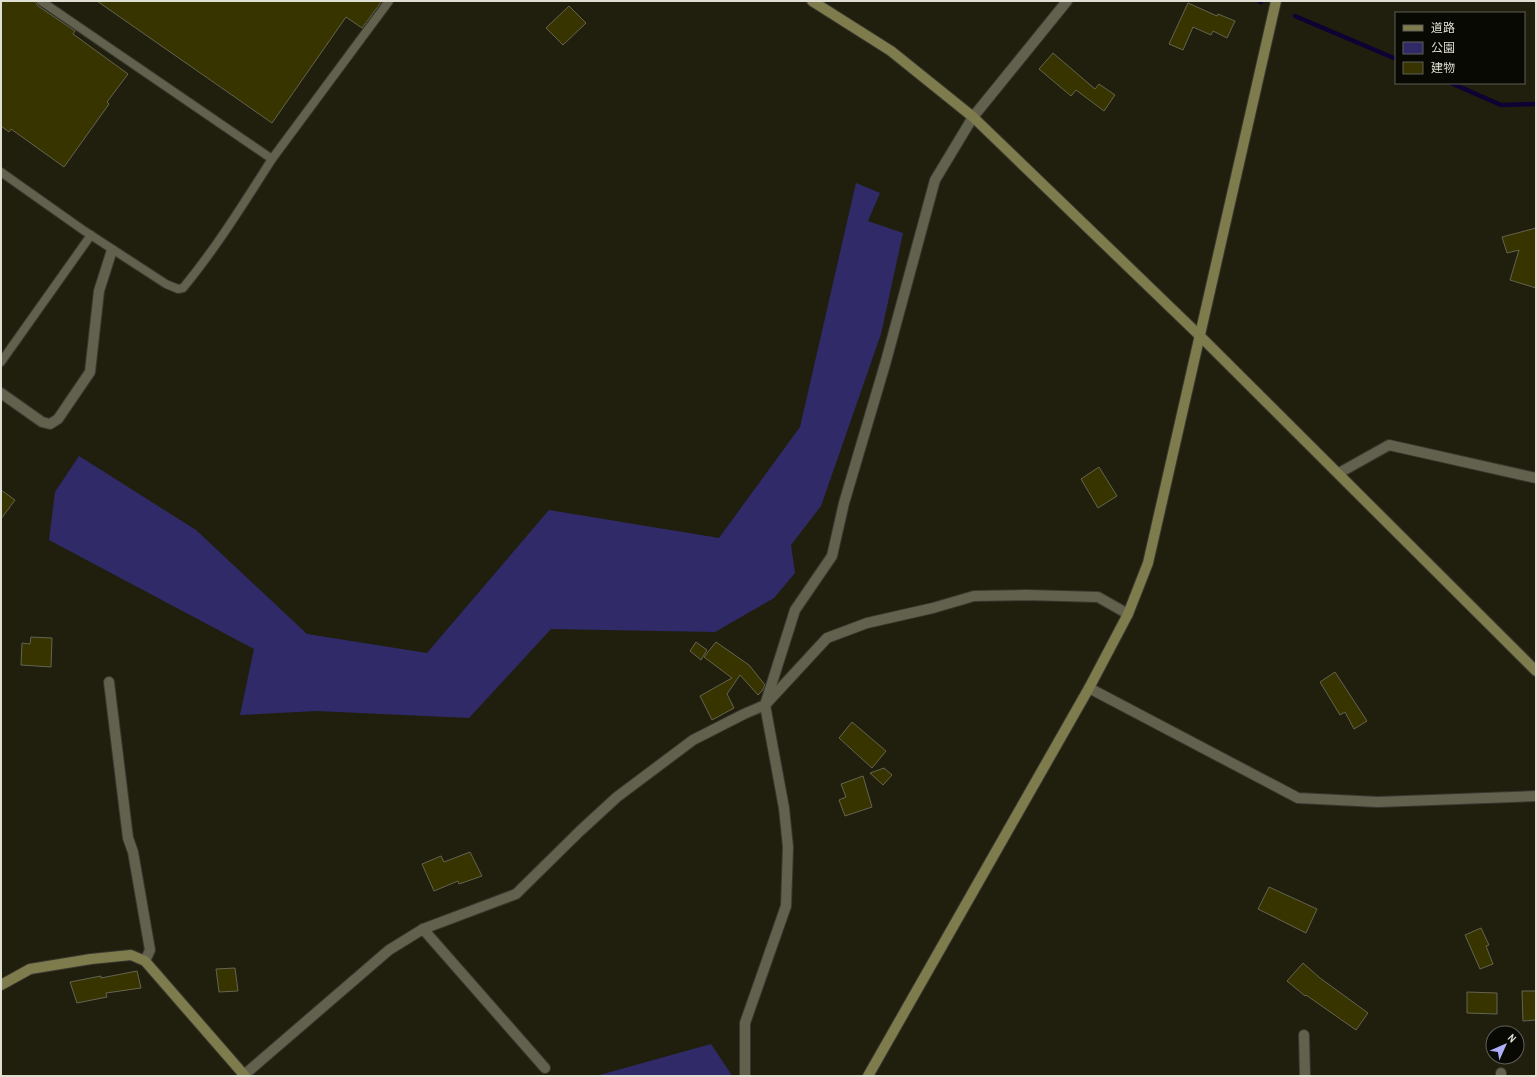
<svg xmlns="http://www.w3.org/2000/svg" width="1537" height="1077" viewBox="0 0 1537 1077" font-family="'Archivo Narrow','Noto Sans JP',sans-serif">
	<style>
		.green { fill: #302a69 }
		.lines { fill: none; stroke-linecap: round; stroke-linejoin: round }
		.stream { stroke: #0d0234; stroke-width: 4.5 }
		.building { fill: #373400; stroke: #646450 }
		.lane-casing { stroke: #39382f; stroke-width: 10 }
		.street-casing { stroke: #39382f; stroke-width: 12 }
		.secondary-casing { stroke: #39382f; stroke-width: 12 }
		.lane { stroke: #61614e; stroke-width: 8 }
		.street { stroke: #61614e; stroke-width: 10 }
		.secondary { stroke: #7e7c4d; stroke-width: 10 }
	</style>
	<rect width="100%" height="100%" fill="#201f0e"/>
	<g class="green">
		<polygon points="856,183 880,193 868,221 903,233 881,334 821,506 791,545 795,573 774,598 715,632 551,629 469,718 317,711 240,715 254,649 49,540 55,492 79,456 196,530 307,634 427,653 549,510 719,538 800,427"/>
		<polygon points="711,1044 731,1074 730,1076 596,1076"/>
	</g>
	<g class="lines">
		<g class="stream">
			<polyline points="1259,1 1261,2"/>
			<polyline points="1295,16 1396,59"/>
			<polyline points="1451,83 1501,105 1536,104"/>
		</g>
	</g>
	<g class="building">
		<polygon points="1,1 35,1 38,6 75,31 73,34 128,74 107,102 109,104 64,167 11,129 9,132 1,126"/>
		<polygon points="97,1 382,1 362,28 346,17 272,123"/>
		<polygon points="1188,3 1217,16 1218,14 1235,21 1227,38 1213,31 1211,35 1193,27 1183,50 1169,44"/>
		<polygon points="569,6 586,23 563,45 546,28"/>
		<polygon points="1053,53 1095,89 1099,84 1115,95 1104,111 1076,90 1071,96 1039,69"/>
		<polygon points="1536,228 1536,288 1510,280 1519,250 1507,253 1502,237"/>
		<polygon points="1099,467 1117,496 1098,508 1081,479"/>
		<polygon points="1,490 15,500 1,519"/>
		<polygon points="31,637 52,638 51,667 21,665 22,643 30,644"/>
		<polygon points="696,642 707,650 701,660 690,651"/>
		<polygon points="716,642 749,665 765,685 762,691 758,695 740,675 727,694 734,708 712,720 700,696 732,678 704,657"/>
		<polygon points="1335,672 1367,721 1354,729 1345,712 1340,715 1320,682"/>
		<polygon points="852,722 886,751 872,768 839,738"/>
		<polygon points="884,768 892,775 883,785 870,773"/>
		<polygon points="863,776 872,807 845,816 839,800 846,797 841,784"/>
		<polygon points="470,852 482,876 459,884 458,881 434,891 422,864 441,856 444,862"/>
		<polygon points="1269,887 1317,909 1306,933 1258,909"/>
		<polygon points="1481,928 1489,945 1486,946 1493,964 1480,969 1465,935"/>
		<polygon points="1303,963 1320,978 1368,1013 1356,1030 1306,995 1305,996 1287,981"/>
		<polygon points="235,968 238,991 219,992 216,969"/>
		<polygon points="137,971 141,988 106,993 107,997 77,1003 70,982 101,976 101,978"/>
		<polygon points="1522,991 1536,991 1536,1020 1523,1021"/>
		<polygon points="1467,992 1497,993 1497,1014 1467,1013"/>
	</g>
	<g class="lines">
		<defs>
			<g id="lane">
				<polyline points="41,1 272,159 389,1"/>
				<path d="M 1,172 L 83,230 L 166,284 L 178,289 L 183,288 C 216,248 244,203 272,159"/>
				<polyline points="1,362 91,235"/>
			</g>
			<g id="street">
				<polyline points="1,393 42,422 50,424 58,419 90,372 99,291 112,250"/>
				<polyline points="1339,473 1389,445 1536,478"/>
				<polyline points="109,682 128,838 133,852 150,950 145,961"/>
				<polyline points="1089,688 1298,798 1378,802 1536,796"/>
				<polyline points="423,929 545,1068"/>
				<polyline points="1304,1035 1305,1076"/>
				<polyline points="1501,1073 1501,1076"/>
				<polyline points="244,1075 389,950 423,929 516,894 580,831 617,797 693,740 744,714 765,705 827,638 867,623 933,608 974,596 1026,595 1098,597 1128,614"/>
				<polyline points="745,1076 745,1023 786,906 788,847 784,808 765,705 795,610 832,556 844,503 886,361 935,180 973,117 1067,1"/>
			</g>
			<g id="secondary">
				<polyline points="812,1 891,51 973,117 1200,336 1536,671"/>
				<polyline points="1,985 30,969 91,959 131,955 145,961 245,1076"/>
				<polyline points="868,1076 1089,688 1128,614 1148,563 1276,1"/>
			</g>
		</defs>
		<use href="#lane" class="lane-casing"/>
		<use href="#street" class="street-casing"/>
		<use href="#secondary" class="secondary-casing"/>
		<use href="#lane" class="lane"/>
		<use href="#street" class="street"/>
		<use href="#secondary" class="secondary"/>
	</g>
	<rect width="1537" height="1077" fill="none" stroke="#dfdfd4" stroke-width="4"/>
	<rect x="1395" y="12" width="130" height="72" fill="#090903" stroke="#5f5f57"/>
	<rect x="1403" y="25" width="20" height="6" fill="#7e7c4d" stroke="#5f5f57"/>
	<text x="1431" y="32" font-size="12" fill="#dfdfd4">道路</text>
	<rect x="1403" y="42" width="20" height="12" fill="#302a69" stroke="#5f5f57"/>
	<text x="1431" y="52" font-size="12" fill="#dfdfd4">公園</text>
	<rect x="1403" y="62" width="20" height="12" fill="#373400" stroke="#5f5f57"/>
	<text x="1431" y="72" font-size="12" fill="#dfdfd4">建物</text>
	<g transform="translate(1505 1045) rotate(45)"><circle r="19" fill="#090903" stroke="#5f5f57"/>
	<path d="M0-3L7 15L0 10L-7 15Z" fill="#adaffb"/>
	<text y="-6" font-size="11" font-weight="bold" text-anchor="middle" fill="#dfdfd4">N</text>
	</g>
</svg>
